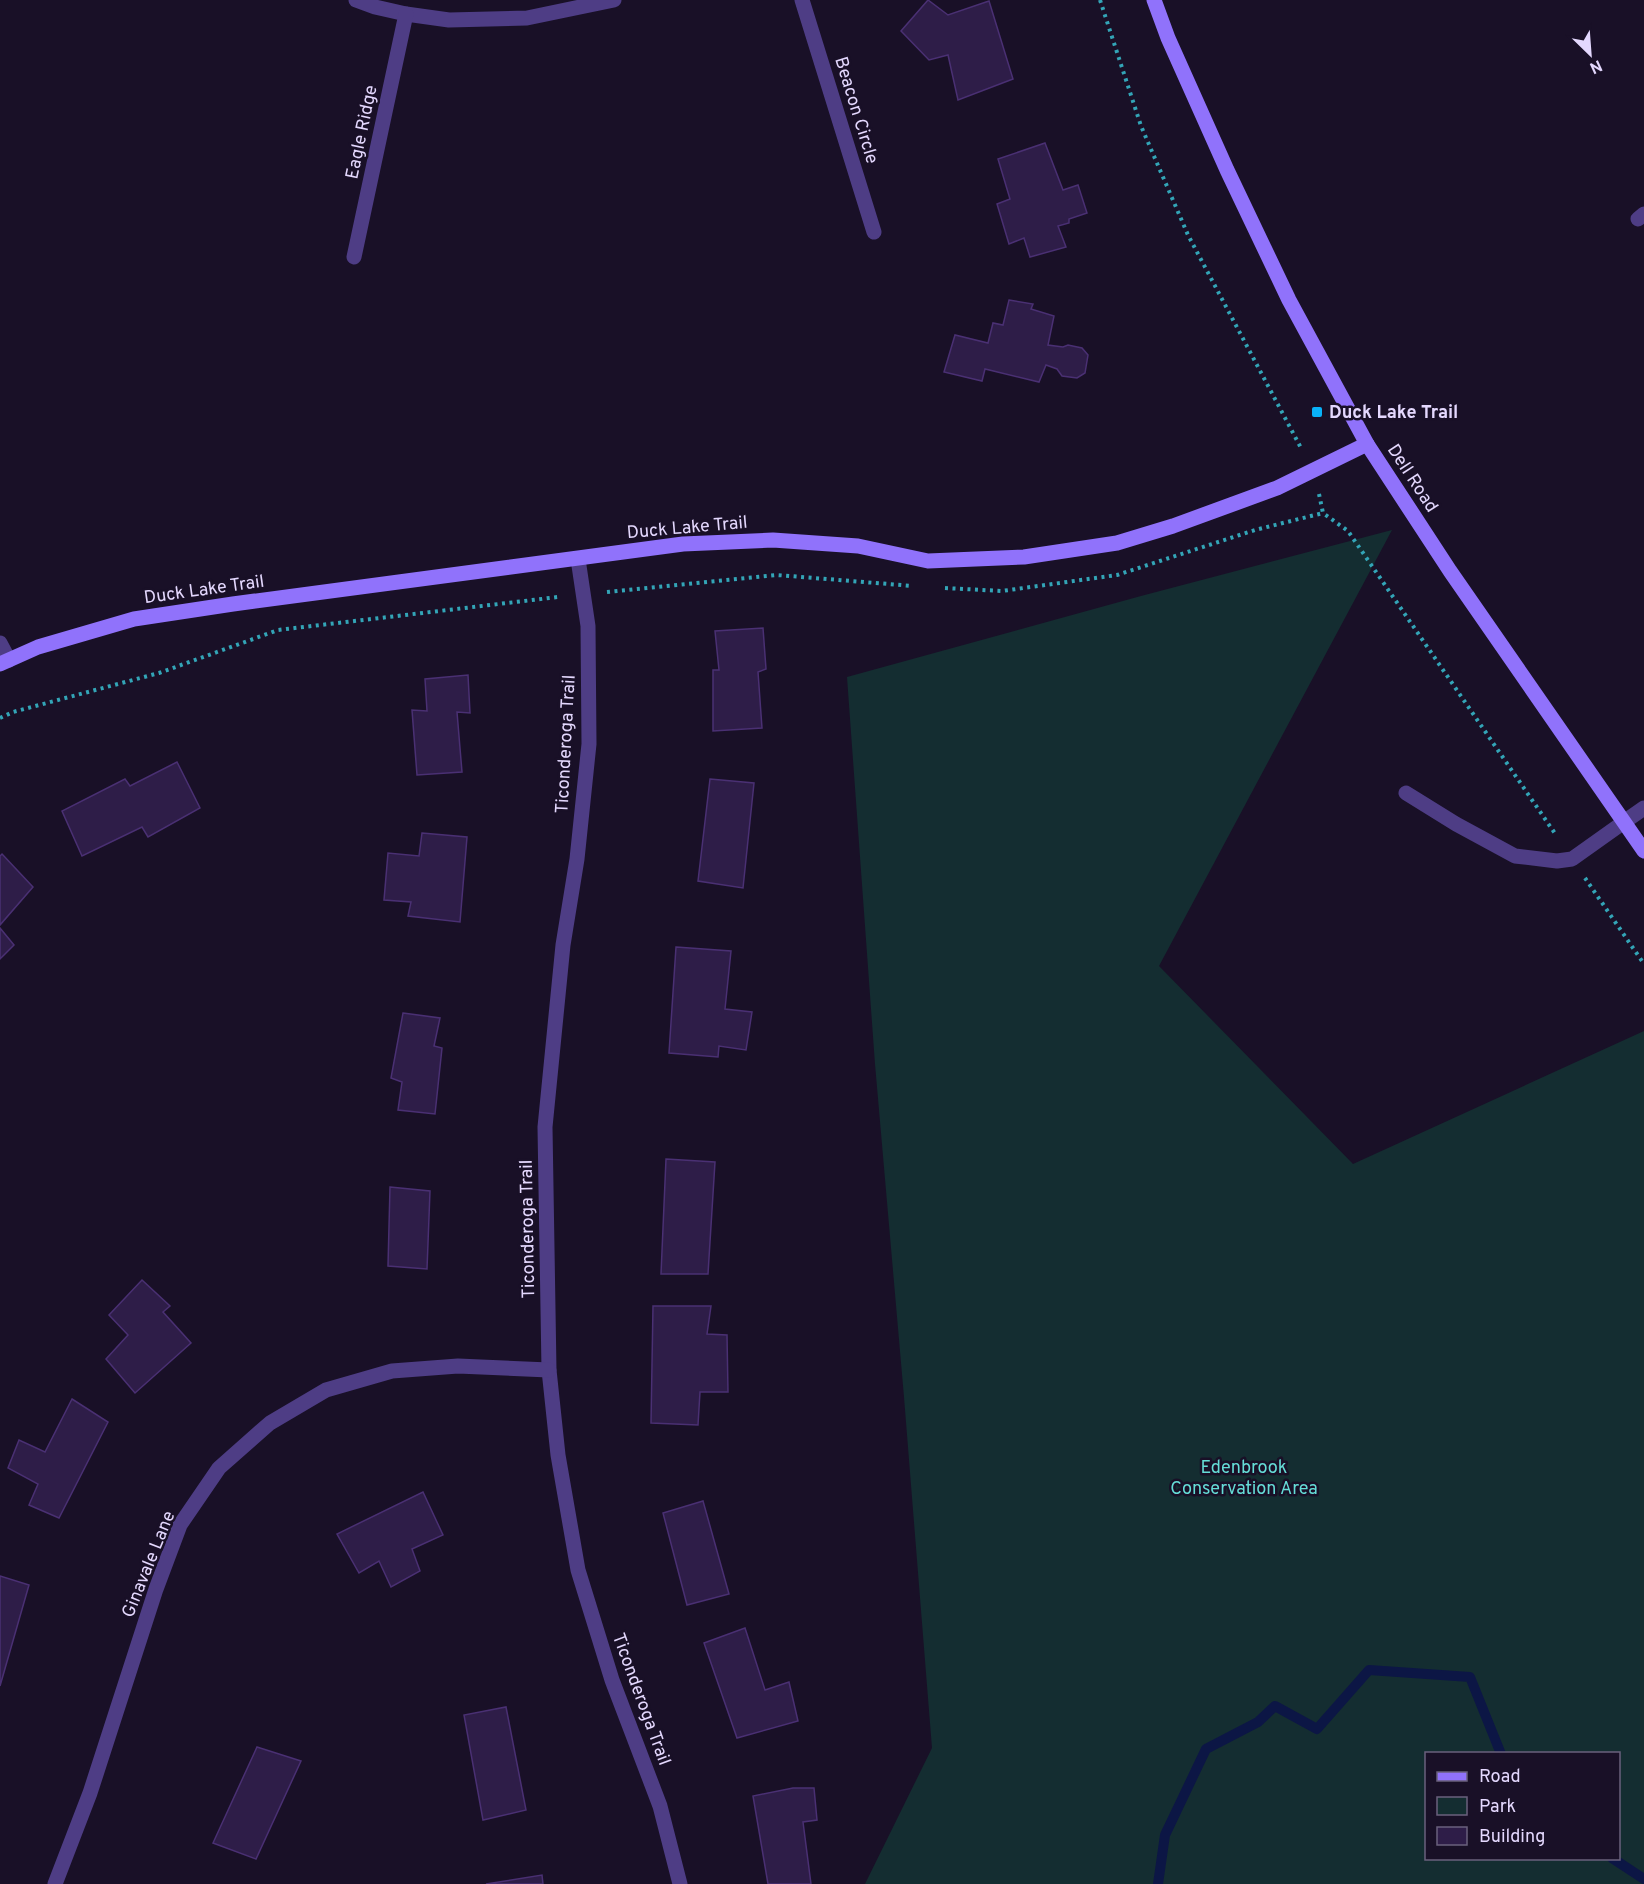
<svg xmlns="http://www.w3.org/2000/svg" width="1644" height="1884" viewBox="0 0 1644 1884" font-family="Overpass,sans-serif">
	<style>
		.green { fill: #142d31; fill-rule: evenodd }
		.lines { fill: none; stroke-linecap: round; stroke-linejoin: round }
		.stream { stroke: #0c1645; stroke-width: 10 }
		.building { fill: #2e1d48; stroke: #4a3073; stroke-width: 1.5 }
		.path { stroke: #33a5b7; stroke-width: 4; stroke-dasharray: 3 4.5; stroke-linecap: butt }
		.lane { stroke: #4e3d85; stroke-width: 15 }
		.street { stroke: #4e3d85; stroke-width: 15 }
		.secondary { stroke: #9072fb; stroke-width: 15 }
		.poi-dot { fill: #09b2f8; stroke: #191027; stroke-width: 2 }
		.labels { text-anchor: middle; stroke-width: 5; stroke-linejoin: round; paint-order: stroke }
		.street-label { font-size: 18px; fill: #e4d8fe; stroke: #191027 }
		.poi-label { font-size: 18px; font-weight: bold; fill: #e4d8fe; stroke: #191027; text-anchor: start }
		.park-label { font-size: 18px; fill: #65ddd7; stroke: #191027 }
	</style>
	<rect width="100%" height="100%" fill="#191027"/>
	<path class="green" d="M 1392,530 L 1159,966 L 1353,1164 L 1644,1031 L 1644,1884 L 865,1884 L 932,1748 L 904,1397 L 875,1064 L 847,677 L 1141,596 ZM 1426,1754 L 1618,1754 L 1618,1858 L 1426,1858 Z"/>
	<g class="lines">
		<g class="stream">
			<polyline points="1612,1858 1644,1879"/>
			<polyline points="1158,1884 1165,1835 1206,1749 1258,1722 1275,1706 1317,1729 1369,1670 1470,1677 1501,1754"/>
		</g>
	</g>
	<g class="building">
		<polygon points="928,0 948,15 989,1 1013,79 958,100 948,55 929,60 901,31"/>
		<polygon points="1045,143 1063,190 1078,185 1087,213 1069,219 1069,223 1058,226 1066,247 1030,257 1024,238 1009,244 997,204 1010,199 998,159"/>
		<polygon points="1009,300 1033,304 1031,309 1054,316 1048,345 1063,347 1068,345 1082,348 1088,355 1085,373 1077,378 1062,376 1057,369 1046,365 1039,382 985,369 982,381 944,372 955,335 988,343 993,323 1003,325"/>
		<polygon points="763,628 766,669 758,672 762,728 713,731 713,670 719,670 715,631"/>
		<polygon points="468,675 470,713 457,712 462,772 417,775 412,710 427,711 425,679"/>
		<polygon points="177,762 200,808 148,837 142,827 82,856 62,811 125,779 130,786"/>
		<polygon points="710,779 754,783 743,888 698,881"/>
		<polygon points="422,833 467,837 460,922 408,916 411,902 384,900 388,853 419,856"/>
		<polygon points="2,854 33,887 0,925 0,856"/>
		<polygon points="0,928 14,945 0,959"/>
		<polygon points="676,947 731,951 725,1009 752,1012 746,1050 719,1046 718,1057 669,1053"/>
		<polygon points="403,1013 440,1018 434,1046 442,1048 435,1114 398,1110 402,1082 391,1078"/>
		<polygon points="666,1159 715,1162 708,1274 661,1274"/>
		<polygon points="390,1187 430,1191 427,1269 388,1266"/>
		<polygon points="142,1280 170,1306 163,1312 191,1343 135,1393 106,1359 128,1335 109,1315"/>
		<polygon points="653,1306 711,1306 707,1334 727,1335 728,1392 700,1392 698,1425 651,1423"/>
		<polygon points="72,1399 108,1422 59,1518 29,1505 38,1484 8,1468 19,1440 45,1452"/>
		<polygon points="423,1492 443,1535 412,1549 420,1571 391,1587 379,1561 359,1573 337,1534"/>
		<polygon points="703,1501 729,1594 687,1605 663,1513"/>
		<polygon points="0,1576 29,1585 0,1686"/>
		<polygon points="745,1628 765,1690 789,1682 798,1721 737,1738 704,1643"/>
		<polygon points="506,1707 526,1810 483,1820 464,1715"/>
		<polygon points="257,1747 301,1761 256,1859 213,1843"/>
		<polygon points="793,1788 814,1788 817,1820 803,1822 811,1884 768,1884 753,1796"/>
		<polygon points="542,1875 543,1884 486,1884"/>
	</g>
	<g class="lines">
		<g class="path">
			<polyline points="1100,0 1141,126 1188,235 1301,448"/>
			<polyline points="1319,494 1323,513 1348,531 1556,835"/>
			<polyline points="945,588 1002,591 1117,575 1255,530 1323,513"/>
			<polyline points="607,592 777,575 913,586"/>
			<polyline points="0,718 13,712 159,673 278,630 558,597"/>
			<polyline points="1585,878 1644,964"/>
		</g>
		<polyline class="lane" points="1406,793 1456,824 1515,856 1557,861 1572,859 1624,822"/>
		<g class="street">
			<polyline points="356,0 375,7 406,14 449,20 527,18 614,0"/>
			<polyline points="802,0 874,232"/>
			<polyline points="1638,219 1644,214"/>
			<polyline points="354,257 406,14"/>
			<polyline points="578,559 588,626 589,744 577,859 563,945 545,1127 549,1370 558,1455 578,1570 612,1680 660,1806 680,1884"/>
			<polyline points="0,643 9,660"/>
			<polyline points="1624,822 1644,808"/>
			<polyline points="55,1884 90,1793 156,1589 180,1525 219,1468 270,1423 326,1390 392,1371 458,1366 549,1370"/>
		</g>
		<g class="secondary">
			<polyline points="1154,0 1168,38 1227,170 1289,300 1367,444 1450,571 1644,851"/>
			<polyline points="0,664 38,647 134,619 233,604 683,544 773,540 858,546 928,561 1024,557 1117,543 1173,526 1277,488 1367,444"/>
		</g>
	</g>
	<rect class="poi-dot" x="1311" y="406" width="12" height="12" rx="3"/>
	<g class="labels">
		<g class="street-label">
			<text transform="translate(857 110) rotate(73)" y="6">Beacon Circle</text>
			<text transform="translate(361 132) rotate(-78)" y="6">Eagle Ridge</text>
			<text transform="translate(1413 478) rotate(57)" y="6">Dell Road</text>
			<text transform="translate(687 527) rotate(-5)" y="6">Duck Lake Trail</text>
			<text transform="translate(204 589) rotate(-8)" y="6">Duck Lake Trail</text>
			<text transform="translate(565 744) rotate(-87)" y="6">Ticonderoga Trail</text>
			<text transform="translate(527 1229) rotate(-91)" y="6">Ticonderoga Trail</text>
			<text transform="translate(148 1564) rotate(-68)" y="6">Ginavale Lane</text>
			<text transform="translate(642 1699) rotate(70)" y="6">Ticonderoga Trail</text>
		</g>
		<g class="poi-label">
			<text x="1329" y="418">Duck Lake Trail</text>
		</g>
		<g class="park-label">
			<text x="1244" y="1473">Edenbrook<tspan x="1244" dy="21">Conservation Area</tspan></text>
		</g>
	</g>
	<rect x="1425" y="1752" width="195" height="108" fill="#191027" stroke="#6a607d" stroke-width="1.5"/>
	<rect x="1437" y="1772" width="30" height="9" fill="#9072fb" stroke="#6a607d" stroke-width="1.5"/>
	<text x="1479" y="1782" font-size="18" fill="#e4d8fe">Road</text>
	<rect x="1437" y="1797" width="30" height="18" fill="#142d31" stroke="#6a607d" stroke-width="1.5"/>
	<text x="1479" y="1812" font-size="18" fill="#e4d8fe">Park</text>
	<rect x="1437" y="1827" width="30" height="18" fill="#2e1d48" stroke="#6a607d" stroke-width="1.5"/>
	<text x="1479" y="1842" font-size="18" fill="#e4d8fe">Building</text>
	<g transform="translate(1590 54) rotate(155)" stroke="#191027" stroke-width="4.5" paint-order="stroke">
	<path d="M0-4.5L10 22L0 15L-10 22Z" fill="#e4d8fe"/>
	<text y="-9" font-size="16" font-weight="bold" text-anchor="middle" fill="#e4d8fe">N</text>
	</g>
</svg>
